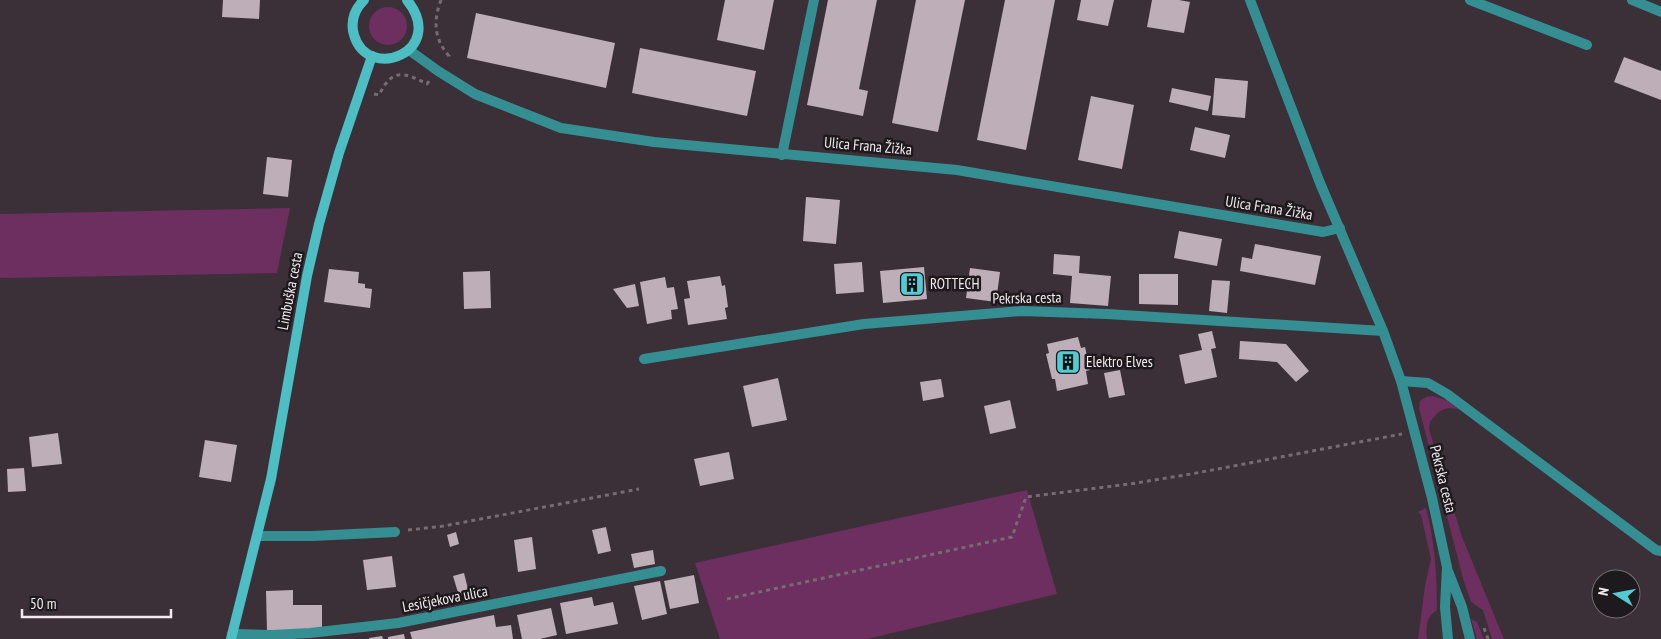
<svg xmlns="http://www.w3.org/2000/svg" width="1661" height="639" viewBox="0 0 1661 639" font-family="'PT Sans Narrow',sans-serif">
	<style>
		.green { fill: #6c2f5f }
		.building { fill: #bdaeb8 }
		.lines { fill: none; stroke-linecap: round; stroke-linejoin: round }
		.path { stroke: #766b73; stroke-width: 3; stroke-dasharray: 4 4; stroke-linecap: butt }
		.lane { stroke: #358f92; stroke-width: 10 }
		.street { stroke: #358f92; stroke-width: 10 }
		.secondary { stroke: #4dbec3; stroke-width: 10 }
		.labels { text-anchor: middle; stroke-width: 5; stroke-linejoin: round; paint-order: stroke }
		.street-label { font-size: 15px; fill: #f2eaef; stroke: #1e191d }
		.poi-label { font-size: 15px; fill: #f2eaef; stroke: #1e191d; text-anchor: start }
	</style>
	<rect width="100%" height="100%" fill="#3b2f38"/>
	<g class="green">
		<circle cx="388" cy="26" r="19"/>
		<polygon points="290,208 277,273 0,278 0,214"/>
		<path d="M 1433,396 L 1448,401 L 1458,409 C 1443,406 1438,411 1430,422 L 1429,429 L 1462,537 L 1504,639 L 1492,639 L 1483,610 L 1471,602 L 1464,582 L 1419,408 L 1420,401 L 1426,397 Z"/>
		<polygon points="1027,490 1057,594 867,639 720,639 695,563"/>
		<path d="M 1426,508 C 1435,542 1437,575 1437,610 C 1426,617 1426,626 1427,639 L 1418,639 L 1425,586 L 1431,559 L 1421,515 L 1418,512 Z"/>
		<polygon points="1471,619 1477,622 1484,639 1477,639"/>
	</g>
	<g class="building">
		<polygon points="223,0 260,0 259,19 222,17"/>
		<polygon points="725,0 774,0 764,50 717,40"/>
		<polygon points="828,0 877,0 859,89 868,91 863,116 807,105"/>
		<polygon points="916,0 965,0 938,132 892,123"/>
		<polygon points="1005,0 1055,0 1026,150 977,140"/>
		<polygon points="1081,0 1114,0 1108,26 1077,20"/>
		<polygon points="1152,0 1179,0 1190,2 1184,33 1147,27"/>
		<polygon points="476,13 615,43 606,88 467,58"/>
		<polygon points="640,48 756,71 747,116 632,93"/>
		<polygon points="1624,57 1661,71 1661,100 1614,82"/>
		<polygon points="1215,78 1248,81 1245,118 1212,115"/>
		<polygon points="1172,88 1211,96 1208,111 1169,102"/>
		<polygon points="1091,96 1134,105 1122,169 1078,160"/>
		<polygon points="1195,127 1230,135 1225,158 1190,150"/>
		<polygon points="267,157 292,160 288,197 263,194"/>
		<polygon points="806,197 840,200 836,244 803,241"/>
		<polygon points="1179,231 1222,239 1217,266 1174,258"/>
		<polygon points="1255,244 1321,256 1315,285 1240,271 1242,257 1252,259"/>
		<polygon points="1054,254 1080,256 1079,273 1111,276 1108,306 1070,303 1072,276 1053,274"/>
		<polygon points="862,262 864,292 836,294 834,264"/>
		<polygon points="924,267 927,299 883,303 880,271"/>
		<polygon points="970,268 1000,272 996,302 966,298"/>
		<polygon points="329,269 359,272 358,283 365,284 365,288 372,289 370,308 324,302"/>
		<polygon points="490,271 491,308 464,309 463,272"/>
		<polygon points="1139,274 1178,274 1178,305 1139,304"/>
		<polygon points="720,276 722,286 725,285 728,307 725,308 727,319 688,325 684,299 690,298 687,281"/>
		<polygon points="665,277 667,288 674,287 678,309 671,310 672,319 647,324 640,282"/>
		<polygon points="1212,280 1230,281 1227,313 1209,311"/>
		<polygon points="635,284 639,306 627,308 613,289"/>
		<polygon points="1212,331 1216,348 1211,349 1217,377 1185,384 1179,355 1202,350 1198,334"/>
		<polygon points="1078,337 1081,348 1085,347 1090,370 1086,371 1088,384 1057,391 1055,379 1052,379 1046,354 1049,353 1047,344"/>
		<polygon points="1240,341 1286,344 1309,371 1296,382 1277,362 1239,359"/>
		<polygon points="1120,370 1125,395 1109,398 1104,373"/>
		<polygon points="778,378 787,420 752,427 743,386"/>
		<polygon points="941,379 944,397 923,401 920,382"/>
		<polygon points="1010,400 1016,428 990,434 984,406"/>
		<polygon points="58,433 62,464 32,467 29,437"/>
		<polygon points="205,440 237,445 231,482 199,477"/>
		<polygon points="729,452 734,479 700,486 694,459"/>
		<polygon points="24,468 26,491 8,492 7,469"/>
		<polygon points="606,527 611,551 598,554 592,530"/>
		<polygon points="456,532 459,544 450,547 447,535"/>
		<polygon points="532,537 536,569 518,572 514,540"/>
		<polygon points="653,550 655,564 634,568 631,554"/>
		<polygon points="392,556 396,587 367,590 363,560"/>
		<polygon points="464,573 469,593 459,596 453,576"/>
		<polygon points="694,575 699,603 670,609 664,581"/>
		<polygon points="660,581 667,614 642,620 634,586"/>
		<polygon points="293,590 293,605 322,605 322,631 267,632 266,591"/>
		<polygon points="592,597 594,606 613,602 618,624 566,634 560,603"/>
		<polygon points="551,608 557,635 540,639 522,639 517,615"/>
		<polygon points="494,615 496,627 511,625 513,639 412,639 410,632"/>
		<polygon points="404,634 405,639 388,639 388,637"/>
		<polygon points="382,636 383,639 369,639 369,638"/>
	</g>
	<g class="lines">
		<g class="path">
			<path d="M 441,0 C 433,21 434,39 449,56 L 447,59"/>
			<path d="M 374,94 L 379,95 C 392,69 402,71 427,84 L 429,81"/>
			<polyline points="408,530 444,526 639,489"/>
			<polyline points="727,599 1012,537 1026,497 1130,484 1191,474 1402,434"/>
			<polyline points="1484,628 1488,639"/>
		</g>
		<g class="lane">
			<polyline points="1632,0 1661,12"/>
			<polyline points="1401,381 1428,383 1447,394 1656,550 1661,551"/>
		</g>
		<g class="street">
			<polyline points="1250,0 1320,183 1383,331 1401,381 1432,498 1447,567 1445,607 1448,639"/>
			<polyline points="1470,0 1587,45"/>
			<polyline points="409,50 438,71 475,94 561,128 654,142 957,170 1323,232 1340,228"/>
			<polyline points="782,155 814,0"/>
			<polyline points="644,359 864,324 1022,311 1107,314 1383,331"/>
			<polyline points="258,536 312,536 395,532"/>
			<polyline points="1448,571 1462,607 1470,639"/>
			<polyline points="232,634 272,635 310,633 398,623 661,571"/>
		</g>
		<g class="secondary">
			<path d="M 364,0 C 354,10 350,21 354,35 C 368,83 448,51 407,0"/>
			<polyline points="231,639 271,479 307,276 319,224 339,153 372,56"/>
		</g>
	</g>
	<defs>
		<symbol id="building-square" viewBox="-11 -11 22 22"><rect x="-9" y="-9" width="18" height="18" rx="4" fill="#51ccd2" stroke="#1e191d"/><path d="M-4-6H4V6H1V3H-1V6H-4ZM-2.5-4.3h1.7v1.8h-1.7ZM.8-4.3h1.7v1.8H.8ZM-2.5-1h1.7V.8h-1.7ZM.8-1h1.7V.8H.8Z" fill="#111"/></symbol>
	</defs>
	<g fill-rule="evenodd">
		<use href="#building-square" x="898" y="270" width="28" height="28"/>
		<use href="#building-square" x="1054" y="348" width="28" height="28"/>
	</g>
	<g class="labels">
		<g class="street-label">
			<text transform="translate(868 146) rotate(5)" y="5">Ulica Frana Žižka</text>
			<text transform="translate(1269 208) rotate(9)" y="5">Ulica Frana Žižka</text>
			<text transform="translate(290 291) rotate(-79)" y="5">Limbuška cesta</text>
			<text transform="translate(1027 298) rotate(-1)" y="5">Pekrska cesta</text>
			<text transform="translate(1443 479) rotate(76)" y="5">Pekrska cesta</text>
			<text transform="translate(445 599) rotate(-11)" y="5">Lesičjekova ulica</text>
		</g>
		<g class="poi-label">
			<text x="930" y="289">ROTTECH</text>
			<text x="1086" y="367">Elektro Elves</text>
		</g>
	</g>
	<g transform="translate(1616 594) rotate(281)"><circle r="24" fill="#1e191d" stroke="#736d71"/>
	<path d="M0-4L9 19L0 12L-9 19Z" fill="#51ccd2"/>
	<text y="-8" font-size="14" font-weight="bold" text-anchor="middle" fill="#f2eaef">N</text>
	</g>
	<path d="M22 609v8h149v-8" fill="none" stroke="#f2eaef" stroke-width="2.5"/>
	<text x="30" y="609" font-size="15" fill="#f2eaef" stroke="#1e191d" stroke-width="4" paint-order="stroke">50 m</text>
</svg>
